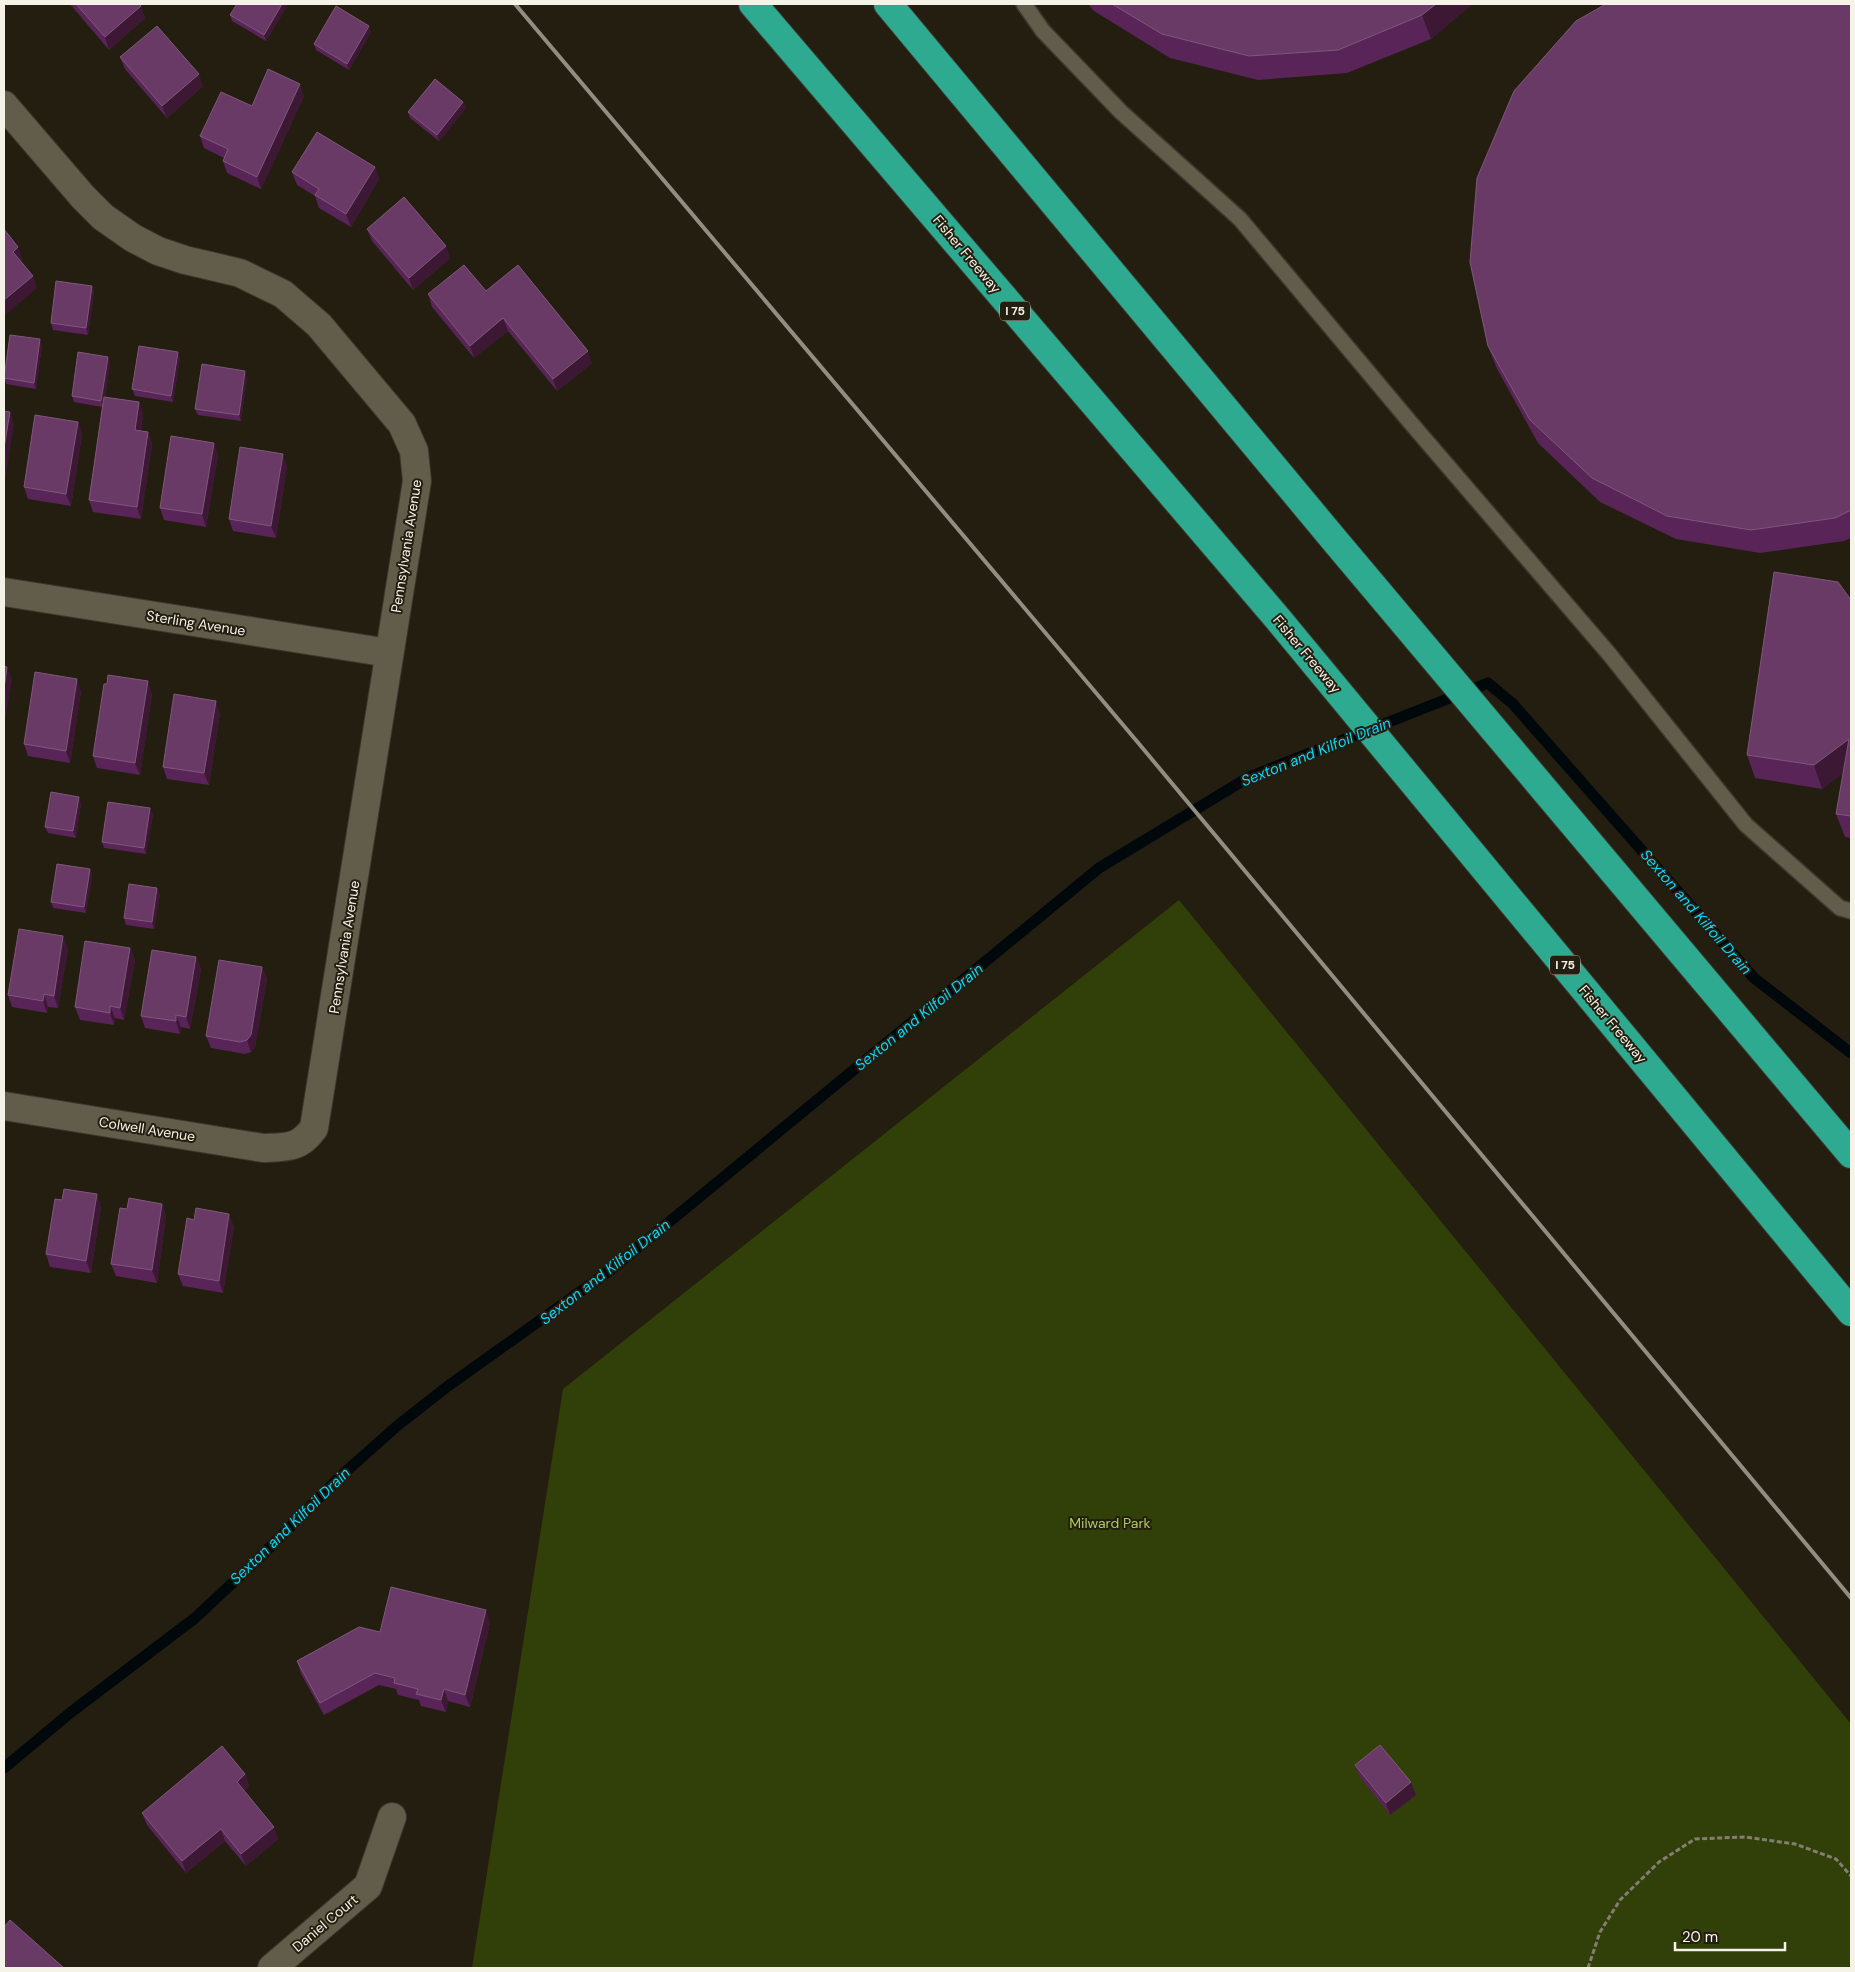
<svg xmlns="http://www.w3.org/2000/svg" width="1855" height="1972" viewBox="0 0 1855 1972" font-family="'DM Sans',sans-serif">
	<style>
		.green { fill: #313f08 }
		.lines { fill: none; stroke-linecap: round; stroke-linejoin: round }
		.stream { stroke: #00080b; stroke-width: 11 }
		.service-casing { stroke: #3b372e; stroke-width: 18 }
		.minor-casing { stroke: #3b372e; stroke-width: 30 }
		.motorway-casing { stroke: #3b372e; stroke-width: 30 }
		.path { stroke: #837e72; stroke-width: 3; stroke-dasharray: 5 2.5; stroke-linecap: butt }
		.service { stroke: #625c4b; stroke-width: 15 }
		.minor { stroke: #625c4b; stroke-width: 28 }
		.motorway { stroke: #2daa90; stroke-width: 28 }
		.rail { stroke: #918d81; stroke-width: 4 }
		.wall { fill: #592458 }
		.shaded-wall { fill: #3c1834 }
		.building { fill: #6a3a67; stroke: #7f577c }
		.labels { text-anchor: middle; stroke-width: 4; stroke-linejoin: round; paint-order: stroke }
		.shield { fill: #231e0f; stroke: #b6b2a7; stroke-width: 1 }
		.shield-label { font-size: 12px; font-weight: bold; fill: #f5f2e8 }
		.street-label { font-size: 14px; fill: #f5f2e8; stroke: #231e0f }
		.park-label { font-size: 14px; fill: #accd5e; stroke: #231e0f }
		.water-label { font-size: 15px; font-style: italic; fill: #0cd4fb; stroke: #231e0f }
	</style>
	<rect width="100%" height="100%" fill="#231e0f"/>
	<polygon class="green" points="1179,900 1851,1724 1851,1968 472,1968 563,1389"/>
	<g class="lines">
		<polyline class="stream" points="4,1768 70,1713 195,1618 256,1561 343,1474 397,1426 448,1386 612,1269 1099,868 1249,777 1488,683 1513,704 1754,978 1851,1053"/>
		<defs>
			<polyline id="service" points="1024,4 1043,31 1121,112 1240,219 1410,422 1610,655 1746,825 1840,908 1851,911"/>
			<g id="minor">
				<path d="M 4,105 L 83,197 L 103,217 L 133,238 L 158,251 L 185,260 L 240,273 L 283,294 L 319,325 L 402,424 L 414,451 L 417,481 L 314,1128 C 299,1149 287,1147 263,1148 L 4,1106"/>
				<polyline points="4,592 389,653"/>
				<polyline points="272,1968 368,1886 392,1817"/>
			</g>
			<g id="motorway">
				<polyline points="753,4 1278,619 1851,1312"/>
				<polyline points="888,4 1336,542 1851,1154"/>
			</g>
		</defs>
		<use href="#service" class="service-casing"/>
		<use href="#minor" class="minor-casing"/>
		<use href="#motorway" class="motorway-casing"/>
		<polyline class="path" points="1588,1968 1600,1932 1620,1900 1659,1862 1695,1839 1745,1837 1795,1844 1836,1859 1851,1876"/>
		<use href="#service" class="service"/>
		<use href="#minor" class="minor"/>
		<use href="#motorway" class="motorway"/>
		<polyline class="rail" points="515,4 1140,745 1851,1598"/>
	</g>
	<g class="wall">
		<polygon points="70,4 139,4 145,18 109,50"/>
		<polygon points="237,4 288,4 266,41 232,21 230,15"/>
		<polygon points="1088,4 1472,4 1431,39 1347,73 1258,80 1170,58 1094,11"/>
		<polygon points="1851,4 1851,538 1844,541 1760,553 1676,539 1600,502 1538,443 1497,369 1488,346"/>
		<polygon points="371,32 349,70 316,50 314,44"/>
		<polygon points="120,57 203,86 167,118 125,69"/>
		<polygon points="304,96 261,189 227,173 223,161 224,158 204,148 200,136 252,106"/>
		<polygon points="463,102 466,108 439,141 410,118 408,112"/>
		<polygon points="375,167 379,179 351,227 319,208 315,196 297,185 292,172"/>
		<polygon points="367,229 450,258 413,290 372,241"/>
		<polygon points="92,286 94,292 88,335 53,330 51,323"/>
		<polygon points="486,291 592,363 557,391 508,331 474,358 432,307 428,294"/>
		<polygon points="42,345 36,389 6,384 4,378"/>
		<polygon points="108,357 110,363 105,397 139,402 143,414 141,431 148,432 152,444 141,519 93,512 89,500 102,407 74,402 72,396"/>
		<polygon points="180,358 173,402 135,396 132,389"/>
		<polygon points="247,378 241,421 198,415 195,409"/>
		<polygon points="78,422 82,434 71,506 28,499 24,487"/>
		<polygon points="218,455 206,527 164,520 160,508"/>
		<polygon points="287,466 276,538 233,531 229,519"/>
		<polygon points="1851,600 1851,838 1845,837 1836,814 1843,773 1822,789 1755,778 1747,755"/>
		<polygon points="81,691 70,763 28,756 24,744"/>
		<polygon points="152,694 140,775 97,768 93,756"/>
		<polygon points="220,713 209,785 167,779 163,767"/>
		<polygon points="81,803 76,838 48,833 45,827"/>
		<polygon points="153,814 146,854 104,848 102,842"/>
		<polygon points="90,869 92,875 86,913 53,908 51,902"/>
		<polygon points="160,894 154,929 126,925 124,918"/>
		<polygon points="68,948 58,1008 48,1007 47,1013 12,1007 8,995"/>
		<polygon points="130,948 135,961 124,1020 115,1018 114,1025 80,1020 75,1007"/>
		<polygon points="196,957 201,969 190,1029 181,1027 180,1034 145,1028 141,1016"/>
		<polygon points="262,967 267,979 255,1047 251,1052 245,1054 211,1048 206,1036"/>
		<polygon points="162,1204 166,1216 157,1283 116,1276 111,1264 127,1209"/>
		<polygon points="101,1206 91,1273 50,1267 46,1254"/>
		<polygon points="234,1226 223,1293 183,1286 178,1274"/>
		<polygon points="490,1623 470,1707 448,1701 446,1712 421,1706 419,1700 398,1695 396,1689 379,1685 324,1715 301,1674 297,1661 380,1632"/>
		<polygon points="1355,1765 1416,1795 1390,1815 1360,1777"/>
		<polygon points="245,1774 249,1786 244,1791 278,1839 246,1866 225,1841 186,1873 147,1825 142,1813"/>
	</g>
	<g class="shaded-wall">
		<polygon points="282,4 288,4 266,41 264,35"/>
		<polygon points="1436,4 1472,4 1431,39 1422,15"/>
		<polygon points="141,6 145,18 109,50 105,37"/>
		<polygon points="369,26 371,32 349,70 347,64"/>
		<polygon points="199,74 203,86 167,118 162,106"/>
		<polygon points="300,84 304,96 261,189 257,177"/>
		<polygon points="463,102 466,108 439,141 437,135"/>
		<polygon points="375,167 379,179 351,227 346,214"/>
		<polygon points="446,246 450,258 413,290 409,278"/>
		<polygon points="18,247 23,259 18,264 13,252"/>
		<polygon points="33,276 37,288 4,316 4,300"/>
		<polygon points="92,286 94,292 88,335 86,328"/>
		<polygon points="503,318 508,331 474,358 470,346"/>
		<polygon points="40,339 42,345 36,389 34,383"/>
		<polygon points="588,351 592,363 557,391 553,379"/>
		<polygon points="178,352 180,358 173,402 171,396"/>
		<polygon points="108,357 110,363 104,407 101,401"/>
		<polygon points="245,371 247,378 241,421 239,415"/>
		<polygon points="139,402 143,414 140,442 135,430"/>
		<polygon points="10,412 14,424 4,488 4,448"/>
		<polygon points="78,422 82,434 71,506 66,494"/>
		<polygon points="148,432 152,444 141,519 137,507"/>
		<polygon points="214,443 218,455 206,527 202,514"/>
		<polygon points="283,454 287,466 276,538 271,526"/>
		<polygon points="7,667 12,679 4,727 4,689"/>
		<polygon points="77,679 81,691 70,763 66,751"/>
		<polygon points="148,681 152,694 140,775 135,763"/>
		<polygon points="216,701 220,713 209,785 204,773"/>
		<polygon points="1849,739 1851,767 1822,789 1814,765"/>
		<polygon points="79,797 81,803 76,838 73,831"/>
		<polygon points="150,808 153,814 146,854 144,848"/>
		<polygon points="90,869 92,875 86,913 84,907"/>
		<polygon points="157,888 160,894 154,929 152,922"/>
		<polygon points="63,936 68,948 58,1008 54,996"/>
		<polygon points="130,948 135,961 124,1020 120,1008"/>
		<polygon points="196,957 201,969 190,1029 186,1017"/>
		<polygon points="262,967 267,979 255,1047 251,1052 247,1040"/>
		<polygon points="44,994 48,1007 47,1013 43,1001"/>
		<polygon points="110,1006 115,1018 114,1025 110,1013"/>
		<polygon points="176,1015 181,1027 180,1034 176,1021"/>
		<polygon points="97,1194 101,1206 91,1273 86,1261"/>
		<polygon points="162,1204 166,1216 157,1283 152,1270"/>
		<polygon points="229,1214 234,1226 223,1293 219,1281"/>
		<polygon points="486,1610 490,1623 470,1707 465,1695"/>
		<polygon points="444,1689 448,1701 446,1712 441,1700"/>
		<polygon points="245,1774 249,1786 241,1794 237,1782"/>
		<polygon points="1411,1782 1416,1795 1390,1815 1386,1803"/>
		<polygon points="274,1827 278,1839 246,1866 241,1854"/>
		<polygon points="221,1829 225,1841 186,1873 182,1861"/>
	</g>
	<g class="building">
		<polygon points="76,4 139,4 141,6 105,37"/>
		<polygon points="237,4 282,4 264,35 230,15"/>
		<polygon points="1112,4 1436,4 1422,15 1338,50 1249,56 1162,34"/>
		<polygon points="1606,4 1851,4 1851,510 1835,518 1751,530 1667,516 1592,478 1530,420 1488,346 1470,262 1477,178 1514,91 1576,21"/>
		<polygon points="336,6 369,26 347,64 314,44"/>
		<polygon points="157,26 199,74 162,106 120,57"/>
		<polygon points="268,69 300,84 257,177 223,161 228,149 200,136 221,92 252,106"/>
		<polygon points="435,79 463,102 437,135 408,112"/>
		<polygon points="317,132 375,167 346,214 315,195 319,189 292,172"/>
		<polygon points="404,197 446,246 409,278 367,229"/>
		<polygon points="4,229 18,247 13,252 33,276 4,300"/>
		<polygon points="464,265 486,291 518,265 588,351 553,379 503,318 470,346 428,294"/>
		<polygon points="56,281 92,286 86,328 51,323"/>
		<polygon points="10,335 40,339 34,383 4,378"/>
		<polygon points="139,346 178,352 171,396 132,389"/>
		<polygon points="78,352 108,357 101,401 72,396"/>
		<polygon points="202,364 245,371 239,415 195,409"/>
		<polygon points="104,397 139,402 135,430 148,432 137,507 89,500"/>
		<polygon points="4,411 10,412 4,448"/>
		<polygon points="35,415 78,422 66,494 24,487"/>
		<polygon points="171,436 214,443 202,514 160,508"/>
		<polygon points="240,447 283,454 271,526 229,519"/>
		<polygon points="1774,572 1838,582 1851,600 1851,816 1836,814 1849,739 1814,765 1747,755"/>
		<polygon points="4,666 7,667 4,689"/>
		<polygon points="35,672 77,679 66,751 24,744"/>
		<polygon points="108,675 148,681 135,763 93,756 104,684 107,684"/>
		<polygon points="174,694 216,701 204,773 163,767"/>
		<polygon points="51,792 79,797 73,831 45,827"/>
		<polygon points="108,802 150,808 144,848 102,842"/>
		<polygon points="57,864 90,869 84,907 51,902"/>
		<polygon points="129,884 157,888 152,922 124,918"/>
		<polygon points="19,929 63,936 54,996 44,994 43,1001 8,995"/>
		<polygon points="85,941 130,948 120,1008 110,1006 110,1013 75,1007"/>
		<polygon points="152,950 196,957 186,1017 176,1015 176,1021 141,1016"/>
		<polygon points="219,960 262,967 251,1035 247,1040 240,1042 206,1036"/>
		<polygon points="64,1189 97,1194 86,1261 46,1254 55,1199 62,1200"/>
		<polygon points="129,1198 162,1204 152,1270 111,1264 120,1208 127,1209"/>
		<polygon points="196,1208 229,1214 219,1281 178,1274 187,1218 194,1220"/>
		<polygon points="391,1587 486,1610 465,1695 444,1689 441,1700 416,1694 418,1689 394,1683 395,1678 375,1673 320,1703 297,1661 359,1627 380,1632"/>
		<polygon points="1380,1745 1411,1782 1386,1803 1355,1765"/>
		<polygon points="222,1746 245,1774 237,1782 274,1827 241,1854 221,1829 182,1861 142,1813"/>
		<polygon points="10,1920 64,1968 4,1968 4,1927"/>
	</g>
	<g class="labels">
		<g class="shield">
			<rect x="1000" y="301.5" width="30" height="19" rx="4"/>
			<rect x="1550" y="955.5" width="30" height="19" rx="4"/>
		</g>
		<g class="shield-label">
			<text x="1015" y="315">I 75</text>
			<text x="1565" y="969">I 75</text>
		</g>
		<g class="street-label">
			<text transform="translate(967 254) rotate(50)" y="5">Fisher Freeway</text>
			<text transform="translate(406 546) rotate(-81)" y="5">Pennsylvania Avenue</text>
			<text transform="translate(196 623) rotate(9)" y="5">Sterling Avenue</text>
			<text transform="translate(1307 654) rotate(50)" y="5">Fisher Freeway</text>
			<text transform="translate(344 947) rotate(-81)" y="5">Pennsylvania Avenue</text>
			<text transform="translate(1613 1024) rotate(50)" y="5">Fisher Freeway</text>
			<text transform="translate(147 1129) rotate(9)" y="5">Colwell Avenue</text>
			<text transform="translate(325 1923) rotate(-40)" y="5">Daniel Court</text>
		</g>
		<g class="park-label">
			<text x="1110" y="1528">Milward Park</text>
		</g>
		<g class="water-label">
			<text transform="translate(1316 752) rotate(-22)" y="5">Sexton and Kilfoil Drain</text>
			<text transform="translate(1696 912) rotate(49)" y="5">Sexton and Kilfoil Drain</text>
			<text transform="translate(919 1017) rotate(-39)" y="5">Sexton and Kilfoil Drain</text>
			<text transform="translate(605 1272) rotate(-38)" y="5">Sexton and Kilfoil Drain</text>
			<text transform="translate(290 1526) rotate(-44)" y="5">Sexton and Kilfoil Drain</text>
		</g>
	</g>
	<rect width="1855" height="1972" fill="none" stroke="#f5f2e8" stroke-width="10"/>
	<path d="M1675 1942v8h110v-8" fill="none" stroke="#f5f2e8" stroke-width="2.5"/>
	<text x="1682" y="1942" font-size="15" fill="#f5f2e8" stroke="#231e0f" stroke-width="4" paint-order="stroke">20 m</text>
</svg>
